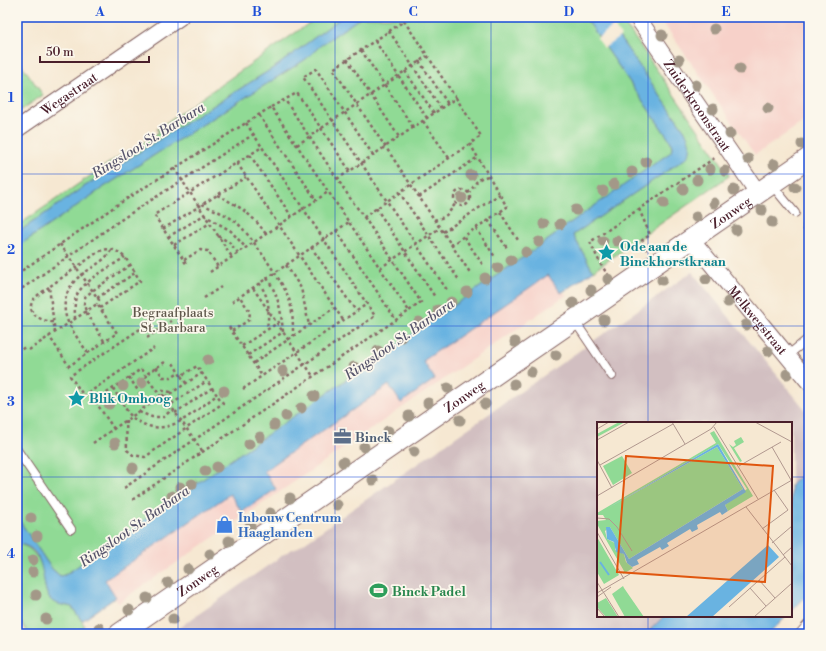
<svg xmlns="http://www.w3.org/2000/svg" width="826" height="651" viewBox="0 0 826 651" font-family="'Libre Bodoni',serif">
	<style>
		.built { fill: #f7d1c9 }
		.industrial { fill: #d2bfc1 }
		.green { fill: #90da95; stroke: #6d7c60 }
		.water { fill: #69b3e1; stroke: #5a6986 }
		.pier { fill: #f6e8d2 }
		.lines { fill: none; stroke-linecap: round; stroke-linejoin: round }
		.service-casing { stroke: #866565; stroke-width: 10 }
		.pedestrian-casing { stroke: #866565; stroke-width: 14 }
		.minor-casing { stroke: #866565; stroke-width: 18 }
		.tertiary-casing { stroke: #866565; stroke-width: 22 }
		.path { stroke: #866565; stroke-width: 2.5; stroke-dasharray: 3 3; stroke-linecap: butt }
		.service { stroke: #fff; stroke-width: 8 }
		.pedestrian { stroke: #fff; stroke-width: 12 }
		.minor { stroke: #fff; stroke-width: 16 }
		.tertiary { stroke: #fff; stroke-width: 20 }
		.tree { fill: #a39888 }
		.grid { fill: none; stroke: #1d4ed8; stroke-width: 1; stroke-opacity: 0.55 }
		.labels { text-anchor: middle; stroke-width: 3.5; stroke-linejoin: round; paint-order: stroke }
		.street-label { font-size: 13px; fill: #4a1f2b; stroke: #fbf7ec }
		.culture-label { font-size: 13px; font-weight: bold; fill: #0d838f; stroke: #fbf7ec; text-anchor: start }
		.park-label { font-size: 13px; fill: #5f574b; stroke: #fbf7ec }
		.service-label { font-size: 13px; font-weight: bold; fill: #4e5e75; stroke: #fbf7ec; text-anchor: start }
		.shop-label { font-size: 13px; font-weight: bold; fill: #366cbe; stroke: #fbf7ec; text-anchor: start }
		.leisure-label { font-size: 13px; font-weight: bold; fill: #27864d; stroke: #fbf7ec; text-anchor: start }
		.water-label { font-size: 14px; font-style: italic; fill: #55536b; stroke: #fbf7ec }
		.inset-river { fill: none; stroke: #69b3e1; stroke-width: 2 }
		.inset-road { fill: none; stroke: #b1988f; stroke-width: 1 }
		.view { fill: #e0560e; fill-opacity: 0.15; stroke: #e0560e; stroke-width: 2 }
		.inset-edge { fill: none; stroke: #4a1f2b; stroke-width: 2 }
		.neatline { fill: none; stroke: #1d4ed8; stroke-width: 1.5 }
		.grid-label { font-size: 13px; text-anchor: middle; font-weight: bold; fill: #1d4ed8 }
	</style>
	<rect width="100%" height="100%" fill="#fbf7ec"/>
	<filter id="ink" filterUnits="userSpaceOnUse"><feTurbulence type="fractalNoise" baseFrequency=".025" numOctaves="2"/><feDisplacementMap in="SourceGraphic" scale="8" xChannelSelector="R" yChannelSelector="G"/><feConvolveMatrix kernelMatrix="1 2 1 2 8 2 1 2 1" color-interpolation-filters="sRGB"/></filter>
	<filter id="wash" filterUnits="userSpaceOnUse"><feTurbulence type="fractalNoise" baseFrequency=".012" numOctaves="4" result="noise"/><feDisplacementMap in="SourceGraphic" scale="16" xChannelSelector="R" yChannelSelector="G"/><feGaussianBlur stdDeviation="0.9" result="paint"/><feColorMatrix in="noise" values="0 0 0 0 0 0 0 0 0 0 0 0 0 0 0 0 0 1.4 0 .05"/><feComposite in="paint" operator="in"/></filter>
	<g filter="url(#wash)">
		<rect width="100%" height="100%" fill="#f6e8d2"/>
		<g class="built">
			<polygon points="675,17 809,17 809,118 755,155 664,24"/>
			<polygon points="547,268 566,295 118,603 101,578"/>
		</g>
		<polygon class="industrial" points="692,272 809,414 809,477 791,496 791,423 598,423 598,616 678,616 661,634 170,634 293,548 294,550"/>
		<g class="green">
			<polygon points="318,17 342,17 278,65 82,188 17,233 17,226 128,150 129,152 159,132 157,129"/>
			<polygon points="361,17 585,17 671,142 672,151 668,155 560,230 555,235 74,569 62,576 59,575 51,568 17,517 17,247 104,187 306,59 321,45"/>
			<path d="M 605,17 L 621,17 L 629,31 L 630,31 L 728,173 L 729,176 L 593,271 L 573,235 L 686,158 C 693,150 688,140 685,131 Z"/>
			<polygon points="17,58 43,95 17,113"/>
			<path d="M 17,544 C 24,545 28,547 33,552 C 36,556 40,561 42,565 C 46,575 42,593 52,601 C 57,605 66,605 72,607 L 85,626 L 73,634 L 29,634 L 17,616 Z"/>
		</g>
		<g class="water">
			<polygon points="342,17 361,17 321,45 306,59 104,187 17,247 17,233 82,188 278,65"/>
			<path d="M 585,17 L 605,17 L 685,131 C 689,140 694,150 686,158 L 573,235 L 593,271 L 561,293 L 548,275 L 423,361 L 435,379 L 401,403 L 389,385 L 264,471 L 276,489 L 242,512 L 230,494 L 105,580 L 116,597 L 82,621 L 72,607 C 66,605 57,605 52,601 C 38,591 51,546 17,544 L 17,517 L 51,568 L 60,576 L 65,575 L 555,235 L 560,230 L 671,152 L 672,147 L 671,142 Z"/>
			<polygon points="809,467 809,593 791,612 791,485"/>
			<polygon points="664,616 787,616 769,634 646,634"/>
		</g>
		<polygon class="pier" points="614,26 621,36 604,48 597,38"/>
	</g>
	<g filter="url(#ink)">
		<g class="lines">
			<defs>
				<g id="service">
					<polyline points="772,185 795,213"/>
					<polyline points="807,227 809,230"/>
					<polyline points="574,320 612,376"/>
					<polyline points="787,356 809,338"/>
					<polyline points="17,450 71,529"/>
				</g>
				<polyline id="pedestrian" points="802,634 809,626"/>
				<g id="minor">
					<path id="s1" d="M 637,17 L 758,193"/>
					<path id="s2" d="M 17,129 L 180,17"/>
					<path id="s3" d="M 691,239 L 809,382"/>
				</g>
				<g id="tertiary">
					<path id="s4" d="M 119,634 L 809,158"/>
				</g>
			</defs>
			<use href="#service" class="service-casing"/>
			<use href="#pedestrian" class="pedestrian-casing"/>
			<use href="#minor" class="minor-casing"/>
			<use href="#tertiary" class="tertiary-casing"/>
			<g class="path">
				<polyline points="389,31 441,108"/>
				<polyline points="375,41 427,118"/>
				<polyline points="361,50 413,127"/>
				<polyline points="347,59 399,137"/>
				<polyline points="419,61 448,104"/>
				<polyline points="405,71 434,113"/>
				<polyline points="456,98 404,21 333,69 471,274"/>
				<polyline points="271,107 297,93 350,171 456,98 481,136 364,217 350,198 285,100"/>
				<polyline points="259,115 316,200"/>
				<polyline points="423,121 449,158"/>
				<polyline points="246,123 262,147"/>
				<polyline points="297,145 427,56"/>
				<polyline points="250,155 292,217"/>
				<polyline points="373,155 316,69 303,77 447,290"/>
				<polyline points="237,163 343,320"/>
				<polyline points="174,168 232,257"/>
				<polyline points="337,179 350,171"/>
				<circle cx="462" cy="198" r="8"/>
				<polyline points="399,192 459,280"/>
				<path d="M 468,193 C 478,184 473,179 489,176"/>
				<path d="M 217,195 C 239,206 252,214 266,234"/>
				<polyline points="419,197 478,157"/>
				<path d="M 202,204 C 214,210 227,214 237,223 C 249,233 285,285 289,299 C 293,311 293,323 293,336"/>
				<polyline points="376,208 435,297"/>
				<polyline points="639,209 650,235 641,241 647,250"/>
				<polyline points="500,212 518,240"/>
				<polyline points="364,217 421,302 409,311"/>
				<path d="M 434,220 C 448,217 448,213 456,203"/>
				<polyline points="488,220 507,248"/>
				<polyline points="476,228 495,257"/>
				<polyline points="163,229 246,177"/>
				<polyline points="336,230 396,320"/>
				<polyline points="443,232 500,194"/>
				<polyline points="218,236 229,242 238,253"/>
				<polyline points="168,237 204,215 231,231 246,248"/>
				<polyline points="464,237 483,265"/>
				<polyline points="60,244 99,300 97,304"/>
				<polyline points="174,245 210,223"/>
				<polyline points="451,245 507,207 470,144"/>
				<polyline points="311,247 356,311"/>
				<polyline points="184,260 200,250 208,251 218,267"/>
				<polyline points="286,265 301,288 309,325"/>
				<polyline points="380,268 440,228"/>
				<polyline points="210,272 328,192"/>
				<polyline points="17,274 117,205 271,107 409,311 132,500"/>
				<polyline points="609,276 601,265 590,242 716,157"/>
				<path d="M 259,283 C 271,300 269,310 267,329"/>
				<path d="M 49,287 C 44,291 37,295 33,300 C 25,314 42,321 53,322"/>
				<polyline points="253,288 313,376"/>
				<polyline points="17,292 125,217 254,134"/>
				<polyline points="97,298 135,273"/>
				<polyline points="204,298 221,287"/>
				<polyline points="232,302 349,222"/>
				<path d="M 75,319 C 75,311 74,304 76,297 C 82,281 111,267 125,257"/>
				<polyline points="169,322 171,321"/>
				<polyline points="229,327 262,376"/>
				<polyline points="140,329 70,376 84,396 154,348"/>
				<polyline points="232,331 249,320 250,312 240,297"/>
				<path d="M 55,333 L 49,287 L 98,252 C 120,241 131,266 140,281 L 100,308"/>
				<polyline points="147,338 158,330"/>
				<polyline points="104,341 86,312 84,304 85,297 92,291 130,265"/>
				<polyline points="242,346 282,320"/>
				<polyline points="29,350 97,304 117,333 69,366 49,336"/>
				<polyline points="17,353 26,346"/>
				<path d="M 88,353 C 81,343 74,334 69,324 C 59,305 67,284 84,273 C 94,266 106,260 112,249"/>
				<path d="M 248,355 L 283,332 C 281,310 279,297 267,278"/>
				<polyline points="254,363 334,308"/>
				<polyline points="156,367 163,377 171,377 179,372"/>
				<polyline points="181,376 186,383"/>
				<polyline points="129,377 148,406"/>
				<path d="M 113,388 C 119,398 125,409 132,417 C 135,420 139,422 143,424 C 171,437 196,410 217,395 L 197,366 L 181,376 L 173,363"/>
				<polyline points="243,389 367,304"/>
				<polyline points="156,390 171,392"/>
				<polyline points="161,397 145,375 165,362"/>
				<polyline points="165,397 202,373"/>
				<polyline points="139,412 152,417 164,417 169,412 170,405 207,381"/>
				<polyline points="175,413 212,388"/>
				<polyline points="126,420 127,450 133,455 145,457 223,403 217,395"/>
				<polyline points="114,429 95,401 141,369 145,375"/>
				<polyline points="93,443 163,395 203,452"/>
				<polyline points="124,488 375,316 262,147 154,215 187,265"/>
			</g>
			<use href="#service" class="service"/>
			<use href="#pedestrian" class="pedestrian"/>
			<use href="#minor" class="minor"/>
			<use href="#tertiary" class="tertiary"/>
		</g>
		<g class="tree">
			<circle cx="714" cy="29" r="5.5"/>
			<circle cx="662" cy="35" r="5.5"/>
			<circle cx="679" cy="60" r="5.5"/>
			<circle cx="740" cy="69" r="5.5"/>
			<circle cx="696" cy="85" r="5.5"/>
			<circle cx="768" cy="108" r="5.5"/>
			<circle cx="713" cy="109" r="5.5"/>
			<circle cx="730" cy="134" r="5.5"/>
			<circle cx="802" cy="144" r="5.5"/>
			<circle cx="748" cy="159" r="5.5"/>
			<circle cx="646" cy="162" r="5.5"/>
			<circle cx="774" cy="164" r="5.5"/>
			<circle cx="710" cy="169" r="5.5"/>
			<circle cx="725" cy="171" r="5.5"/>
			<circle cx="632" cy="172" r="5.5"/>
			<circle cx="471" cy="175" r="5.5"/>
			<circle cx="697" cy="180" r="5.5"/>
			<circle cx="614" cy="184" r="5.5"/>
			<circle cx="795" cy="187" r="5.5"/>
			<circle cx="683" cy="189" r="5.5"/>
			<circle cx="734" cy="190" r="5.5"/>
			<circle cx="603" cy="191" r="5.5"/>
			<circle cx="462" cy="198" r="5.5"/>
			<circle cx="664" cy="203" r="5.5"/>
			<circle cx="714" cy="203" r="5.5"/>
			<circle cx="576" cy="210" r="5.5"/>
			<circle cx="762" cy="210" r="5.5"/>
			<circle cx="696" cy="217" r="5.5"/>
			<circle cx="772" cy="222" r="5.5"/>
			<circle cx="544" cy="224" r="5.5"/>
			<circle cx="560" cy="224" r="5.5"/>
			<circle cx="736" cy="230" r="5.5"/>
			<circle cx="603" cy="241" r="5.5"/>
			<circle cx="617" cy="241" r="5.5"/>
			<circle cx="539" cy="242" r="5.5"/>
			<circle cx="526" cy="252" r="5.5"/>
			<circle cx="511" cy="260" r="5.5"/>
			<circle cx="498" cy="268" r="5.5"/>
			<circle cx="485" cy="278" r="5.5"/>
			<circle cx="608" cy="279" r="5.5"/>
			<circle cx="706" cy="279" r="5.5"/>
			<circle cx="662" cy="280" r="5.5"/>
			<circle cx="591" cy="290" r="5.5"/>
			<circle cx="467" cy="292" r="5.5"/>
			<circle cx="451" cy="302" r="5.5"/>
			<circle cx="728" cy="302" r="5.5"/>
			<circle cx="573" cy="303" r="5.5"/>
			<circle cx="438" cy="310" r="5.5"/>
			<circle cx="604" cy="320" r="5.5"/>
			<circle cx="419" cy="322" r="5.5"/>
			<circle cx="746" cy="325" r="5.5"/>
			<circle cx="401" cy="337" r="5.5"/>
			<circle cx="515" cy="342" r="5.5"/>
			<circle cx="378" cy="351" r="5.5"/>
			<circle cx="768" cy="351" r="5.5"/>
			<circle cx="556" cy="355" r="5.5"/>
			<circle cx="208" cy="360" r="5.5"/>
			<circle cx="354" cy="367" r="5.5"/>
			<circle cx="283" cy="371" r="5.5"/>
			<circle cx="531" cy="372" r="5.5"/>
			<circle cx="787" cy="374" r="5.5"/>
			<circle cx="142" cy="383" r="5.5"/>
			<circle cx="514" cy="384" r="5.5"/>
			<circle cx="123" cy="386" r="5.5"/>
			<circle cx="448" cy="388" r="5.5"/>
			<circle cx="224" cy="391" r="5.5"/>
			<circle cx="314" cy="396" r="5.5"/>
			<circle cx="428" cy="403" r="5.5"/>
			<circle cx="109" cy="404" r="5.5"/>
			<circle cx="485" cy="404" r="5.5"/>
			<circle cx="301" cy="408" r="5.5"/>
			<circle cx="286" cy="416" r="5.5"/>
			<circle cx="409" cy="416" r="5.5"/>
			<circle cx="460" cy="420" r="5.5"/>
			<circle cx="274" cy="425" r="5.5"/>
			<circle cx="388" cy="431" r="5.5"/>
			<circle cx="260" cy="437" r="5.5"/>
			<circle cx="115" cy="443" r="5.5"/>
			<circle cx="249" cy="444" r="5.5"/>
			<circle cx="364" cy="447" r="5.5"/>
			<circle cx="414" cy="452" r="5.5"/>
			<circle cx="343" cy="462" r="5.5"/>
			<circle cx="217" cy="467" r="5.5"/>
			<circle cx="133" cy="468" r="5.5"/>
			<circle cx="205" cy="471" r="5.5"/>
			<circle cx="373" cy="480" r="5.5"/>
			<circle cx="192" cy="484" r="5.5"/>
			<circle cx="180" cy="487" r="5.5"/>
			<circle cx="172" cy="496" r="5.5"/>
			<circle cx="290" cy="498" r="5.5"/>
			<circle cx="337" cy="505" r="5.5"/>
			<circle cx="270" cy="513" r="5.5"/>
			<circle cx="31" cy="518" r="5.5"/>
			<circle cx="250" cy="526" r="5.5"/>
			<circle cx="37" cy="536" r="5.5"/>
			<circle cx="229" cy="541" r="5.5"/>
			<circle cx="210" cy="554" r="5.5"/>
			<circle cx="33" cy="560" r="5.5"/>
			<circle cx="188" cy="569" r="5.5"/>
			<circle cx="33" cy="572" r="5.5"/>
			<circle cx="168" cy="583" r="5.5"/>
			<circle cx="36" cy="595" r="5.5"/>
			<circle cx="147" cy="598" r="5.5"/>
			<circle cx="129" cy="610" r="5.5"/>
			<circle cx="46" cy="619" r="5.5"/>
			<circle cx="173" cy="619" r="5.5"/>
			<circle cx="99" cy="628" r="5.5"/>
		</g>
	</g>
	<path class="grid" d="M 178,17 L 178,634M 335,17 L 335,634M 491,17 L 491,634M 648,17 L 648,423M 17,174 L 809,174M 17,326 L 809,326M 17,477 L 598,477M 791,477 L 809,477M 648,616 L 648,634"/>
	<defs>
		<symbol id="sight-bare" viewBox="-9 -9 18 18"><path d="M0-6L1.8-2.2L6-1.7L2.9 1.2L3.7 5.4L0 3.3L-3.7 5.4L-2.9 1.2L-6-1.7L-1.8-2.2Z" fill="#0f9aa8" stroke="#fbf7ec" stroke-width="2.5" paint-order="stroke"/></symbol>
		<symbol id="office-bare" viewBox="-9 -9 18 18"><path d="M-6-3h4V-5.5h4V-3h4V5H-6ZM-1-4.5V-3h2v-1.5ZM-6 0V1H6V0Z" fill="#5c6f8a" stroke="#fbf7ec" stroke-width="2.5" paint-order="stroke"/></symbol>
		<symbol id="shop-bare" viewBox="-9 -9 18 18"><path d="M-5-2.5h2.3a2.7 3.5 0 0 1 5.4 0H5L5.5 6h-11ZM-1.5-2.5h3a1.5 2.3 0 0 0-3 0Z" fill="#3f7fe0" stroke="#fbf7ec" stroke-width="2.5" paint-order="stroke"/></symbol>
		<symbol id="stadium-bare" viewBox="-9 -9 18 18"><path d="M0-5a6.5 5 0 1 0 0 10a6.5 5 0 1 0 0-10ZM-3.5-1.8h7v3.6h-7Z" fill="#2e9e5b" stroke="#fbf7ec" stroke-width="2.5" paint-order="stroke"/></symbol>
	</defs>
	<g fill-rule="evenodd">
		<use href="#sight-bare" x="594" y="240" width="25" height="25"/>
		<use href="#sight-bare" x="64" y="386" width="25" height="25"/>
		<use href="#office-bare" x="330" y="424" width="25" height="25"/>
		<use href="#shop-bare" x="212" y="512" width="25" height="25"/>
		<use href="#stadium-bare" x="366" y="578" width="25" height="25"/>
	</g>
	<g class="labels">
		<g class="street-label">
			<text dy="5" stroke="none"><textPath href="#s2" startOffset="63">Wegastraat</textPath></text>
			<text dy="5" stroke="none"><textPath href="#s1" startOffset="107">Zuiderkroonstraat</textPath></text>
			<text dy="5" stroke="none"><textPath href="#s4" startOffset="743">Zonweg</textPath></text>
			<text dy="5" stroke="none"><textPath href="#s3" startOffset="105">Melkwegstraat</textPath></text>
			<text dy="5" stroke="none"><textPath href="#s4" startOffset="419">Zonweg</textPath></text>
			<text dy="5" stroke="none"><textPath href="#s4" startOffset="95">Zonweg</textPath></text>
		</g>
		<g class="culture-label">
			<text x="620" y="251">Ode aan de<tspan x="620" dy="15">Binckhorstkraan</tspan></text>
			<text x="89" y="403">Blik Omhoog</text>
		</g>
		<g class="park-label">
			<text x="173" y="317">Begraafplaats<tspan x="173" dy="15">St. Barbara</tspan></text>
		</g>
		<g class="service-label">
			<text x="355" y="442">Binck</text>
		</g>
		<g class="shop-label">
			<text x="238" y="522">Inbouw Centrum<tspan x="238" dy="15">Haaglanden</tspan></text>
		</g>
		<g class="leisure-label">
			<text x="392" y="596">Binck Padel</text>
		</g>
		<g class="water-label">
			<text transform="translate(148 140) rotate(-32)" y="5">Ringsloot St. Barbara</text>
			<text transform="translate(399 339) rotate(-35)" y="5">Ringsloot St. Barbara</text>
			<text transform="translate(134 526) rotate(-35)" y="5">Ringsloot St. Barbara</text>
		</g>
	</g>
	<g transform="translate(597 422)">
		<rect width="195" height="195" fill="#f6e8d2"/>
		<path d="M 22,0 L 28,0 L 0,15 L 0,12 ZM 117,9 L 156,74 L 131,89 L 128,83 L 150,67 L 121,22 L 11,86 L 120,25 L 146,67 L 32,137 L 13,105 L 8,109 L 10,117 L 18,121 L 18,128 L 27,132 L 29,140 L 36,146 L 26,152 L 27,149 L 0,102 L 0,99 L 9,98 L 6,93 L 0,93 L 0,91 L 119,21 L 113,11 ZM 144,15 L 147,20 L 137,26 L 145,39 L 143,40 L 132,22 L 136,25 L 139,23 L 137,19 ZM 25,34 L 35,51 L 16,63 L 6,44 ZM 0,115 L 22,153 L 7,162 L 0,150 ZM 26,164 L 27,166 L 47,195 L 28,195 L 15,172 ZM 9,176 L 21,195 L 9,195 L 0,185 L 0,181 Z" fill="#90da95"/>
		<path d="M 121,22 L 149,70 L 128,83 L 131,89 L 125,93 L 123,90 L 100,103 L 101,107 L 95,110 L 93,107 L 70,121 L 72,124 L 65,128 L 63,125 L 40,138 L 42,142 L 35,145 L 30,141 L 27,132 L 19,130 L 17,120 L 10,117 L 9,105 L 13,105 L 32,137 L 146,67 L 120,25 L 11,86 ZM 171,123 L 182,135 L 115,195 L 89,195 Z" fill="#69b3e1"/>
		<path class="inset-river" d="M 3,140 L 12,153"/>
		<path class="inset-road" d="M 75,0 L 88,22M 158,0 L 195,20M 117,5 L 161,77M 0,7 L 12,0M 0,18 L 32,0M 175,25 L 194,58M 0,38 L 15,66M 3,43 L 76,2M 142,44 L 184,20M 0,74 L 114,7 L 120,0M 149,85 L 195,144M 0,96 L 12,97 L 20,105 L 35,129M 165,107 L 191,88 L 177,68M 0,110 L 27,157M 175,121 L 195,104M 186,133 L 195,125M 162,158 L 178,176M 0,160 L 22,195M 153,166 L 169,184M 0,171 L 195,58M 0,175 L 14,165M 132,185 L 188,135M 0,186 L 8,195M 157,195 L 195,161"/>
		<path class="view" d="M 29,34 L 176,44 L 168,160 L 20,150 Z"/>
		<rect width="195" height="195" class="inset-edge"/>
	</g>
	<rect width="826" height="651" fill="none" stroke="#fbf7ec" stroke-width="44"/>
	<path d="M40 56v6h109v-6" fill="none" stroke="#4a1f2b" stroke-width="2"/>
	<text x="46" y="56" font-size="12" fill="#4a1f2b" stroke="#fbf7ec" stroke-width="3" paint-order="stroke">50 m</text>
	<rect x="22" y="22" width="782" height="607" class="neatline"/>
	<g class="grid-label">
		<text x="100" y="16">A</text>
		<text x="257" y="16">B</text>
		<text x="413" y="16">C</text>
		<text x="569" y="16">D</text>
		<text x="726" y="16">E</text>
		<text x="11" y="102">1</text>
		<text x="11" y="254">2</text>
		<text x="11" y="406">3</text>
		<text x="11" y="558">4</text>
	</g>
</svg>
